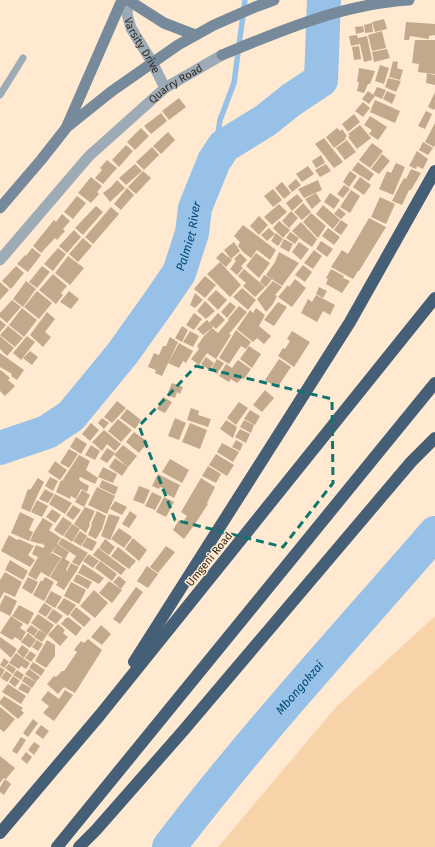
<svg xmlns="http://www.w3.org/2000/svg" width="435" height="847" viewBox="0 0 435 847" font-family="'Fira Sans',sans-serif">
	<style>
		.green { fill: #f8d2a9 }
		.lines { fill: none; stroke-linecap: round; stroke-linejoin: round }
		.stream { stroke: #97c1e6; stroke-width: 5.5 }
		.river { stroke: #97c1e6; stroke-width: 34 }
		.building { fill: #c3a98c }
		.service { stroke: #9dabb6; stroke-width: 7 }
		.tertiary { stroke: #9dabb6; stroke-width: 11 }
		.secondary { stroke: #778a9b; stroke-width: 11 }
		.motorway { stroke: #445f76; stroke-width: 12 }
		.marked { fill: none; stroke: #0f766e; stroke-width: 3; stroke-dasharray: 8 5; stroke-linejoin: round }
		.labels { text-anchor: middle; stroke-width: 3; stroke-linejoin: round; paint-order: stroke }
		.street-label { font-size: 11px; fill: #342a1e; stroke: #ffe9d1 }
		.water-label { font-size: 12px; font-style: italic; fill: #004876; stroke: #ffe9d1 }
	</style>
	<rect width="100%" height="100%" fill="#ffe9d1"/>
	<polygon class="green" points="435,616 435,847 218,847 337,706"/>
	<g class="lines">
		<polyline class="stream" points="218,156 217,140 220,120 234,83 245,0"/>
		<g class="river">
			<path id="s1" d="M 0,448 L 47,432 L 71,416 L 122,354 L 157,305 L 179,273 L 192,233 L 195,208 L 214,161 L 224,146 L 266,120 L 291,100 L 321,80 L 324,0"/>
			<path id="s2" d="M 169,847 C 252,738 345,637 435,533"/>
		</g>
	</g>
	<g class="building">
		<polygon points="384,19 387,29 375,32 372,22"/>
		<polygon points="406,22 435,24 435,35 429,36 429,39 410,36 409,40 404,40"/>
		<polygon points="372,23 373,32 365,33 364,25"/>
		<polygon points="363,26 364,32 356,34 355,27"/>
		<polygon points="382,31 386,48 372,51 368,35"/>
		<polygon points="357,35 358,38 367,36 372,60 364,62 360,44 351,46 349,36"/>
		<polygon points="415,40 435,40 435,74 418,72 419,64 412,63"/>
		<polygon points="359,46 361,59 354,60 352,47"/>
		<polygon points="387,49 390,58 374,62 372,52"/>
		<polygon points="393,61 398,62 397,68 403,70 400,80 389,77"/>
		<polygon points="380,65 389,68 384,84 375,81"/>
		<polygon points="359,68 375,71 370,84 368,84 364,93 357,91 359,82 357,82"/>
		<polygon points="427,73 435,75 435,85 426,83"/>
		<polygon points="388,78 401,81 396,92 385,87"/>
		<polygon points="377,87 386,90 382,99 373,95"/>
		<polygon points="368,91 375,96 369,104 362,99"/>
		<polygon points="387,91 396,95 392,104 383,99"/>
		<polygon points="435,92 435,108 434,110 428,107"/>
		<polygon points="179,98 186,107 169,120 162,111"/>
		<polygon points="375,100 400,111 395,123 370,112"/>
		<polygon points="363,102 370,108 363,117 355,111"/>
		<polygon points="426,111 432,114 425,129 418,126"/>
		<polygon points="161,113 167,121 151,134 144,126"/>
		<polygon points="354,114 360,122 348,132 342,124"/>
		<polygon points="370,116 387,127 378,140 369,134 372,130 364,125"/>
		<polygon points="435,123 435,145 434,147 425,142"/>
		<polygon points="360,125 371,138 357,149 348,137 350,136 348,134"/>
		<polygon points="141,128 149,136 135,150 127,142"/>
		<polygon points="337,128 340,131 342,129 347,136 345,138 346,139 334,148 326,137"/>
		<polygon points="168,132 175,140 161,154 153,146"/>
		<polygon points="324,138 343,162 334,168 315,144"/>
		<polygon points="347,140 356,152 345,160 336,148"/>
		<polygon points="423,142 433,148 428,155 419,150"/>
		<polygon points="372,143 383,151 370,168 359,160"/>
		<polygon points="126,145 133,151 119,167 112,160"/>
		<polygon points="152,147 159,155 144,170 136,162"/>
		<polygon points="417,151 428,159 423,169 417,166 416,169 409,166"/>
		<polygon points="382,154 390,161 379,174 371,169"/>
		<polygon points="321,155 325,163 316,168 312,161"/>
		<polygon points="107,160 117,168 103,184 95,178 102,170 100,168"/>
		<polygon points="358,162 374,174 369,181 352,170"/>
		<polygon points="396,163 405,167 393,195 379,189 387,171 391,173"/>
		<polygon points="135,164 142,171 126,185 119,178"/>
		<polygon points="326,164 331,171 320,177 315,170"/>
		<polygon points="308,166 314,174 302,182 296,174"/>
		<polygon points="411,169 421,173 411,190 409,190 402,205 392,201 400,185 404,178 406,179"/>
		<polygon points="143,171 151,178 136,194 128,187"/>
		<polygon points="350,171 357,176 349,187 343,182"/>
		<polygon points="91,177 102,186 97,192 99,194 91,203 78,193"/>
		<polygon points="360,177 371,185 364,195 353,187"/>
		<polygon points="296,179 301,185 292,192 288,186"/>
		<polygon points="117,180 125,188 110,202 103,193 111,187"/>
		<polygon points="318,180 322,190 304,198 298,189"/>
		<polygon points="282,182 291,193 284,199 275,188"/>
		<polygon points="344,185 350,189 343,198 337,194"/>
		<polygon points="127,188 134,195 121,210 114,204"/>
		<polygon points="273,189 282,200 273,207 264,196"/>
		<polygon points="351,190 360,196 350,213 340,207"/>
		<polygon points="316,193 321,201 312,209 305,199"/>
		<polygon points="330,193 340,200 334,209 324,202"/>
		<polygon points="297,194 303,201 292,211 286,203"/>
		<polygon points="77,196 86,203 73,219 64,212"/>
		<polygon points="380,197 395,204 386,224 371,217"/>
		<polygon points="303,203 311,212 302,220 294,212"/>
		<polygon points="279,204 287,212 272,225 264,217"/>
		<polygon points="323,205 340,220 333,229 316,214"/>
		<polygon points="96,206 103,212 83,235 75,228"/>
		<polygon points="111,207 119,214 93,244 85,237"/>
		<polygon points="339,208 346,214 341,219 334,214"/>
		<polygon points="291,211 298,218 289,228 282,221"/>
		<polygon points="311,213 326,226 318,238 303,222"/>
		<polygon points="62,214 70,221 63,229 65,231 57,240 55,238 41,253 33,246 54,220 56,222"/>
		<polygon points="259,216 268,225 259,235 250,226"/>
		<polygon points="369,218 386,227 359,271 358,271 353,279 331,267 342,250 348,254"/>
		<polygon points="341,220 348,225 341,235 334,230"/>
		<polygon points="279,221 290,230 283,238 273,228"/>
		<polygon points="301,222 317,239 312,247 302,240 292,231"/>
		<polygon points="243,225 276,250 270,260 257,250 251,258 244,253 238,246 240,242 234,236"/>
		<polygon points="269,228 275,234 267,241 261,235"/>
		<polygon points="328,228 340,237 334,245 322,236"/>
		<polygon points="74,230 81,237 67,253 59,246"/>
		<polygon points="290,232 299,238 295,244 286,238"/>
		<polygon points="276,233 283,239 278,246 271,241"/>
		<polygon points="83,238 92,246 78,262 69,254"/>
		<polygon points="284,239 293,244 289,252 280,247"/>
		<polygon points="321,241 333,249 327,257 316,249"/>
		<polygon points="234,242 240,251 231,259 224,250"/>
		<polygon points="299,242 309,249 301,260 292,252"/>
		<polygon points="32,248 41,255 28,272 17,264 25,255 26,256"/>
		<polygon points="58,248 66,254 53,271 44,264"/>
		<polygon points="314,250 322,256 313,269 304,263"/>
		<polygon points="222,252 232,260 226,267 216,258"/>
		<polygon points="279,252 299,263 282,286 266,275 275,262"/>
		<polygon points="240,253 247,260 241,266 243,268 237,275 230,269 236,261 234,259"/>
		<polygon points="256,253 270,263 259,278 246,266"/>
		<polygon points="68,256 84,268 70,285 55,273"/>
		<polygon points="220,262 241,285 230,297 207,274"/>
		<polygon points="303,265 312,272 305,282 295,275"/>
		<polygon points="16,266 24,273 11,289 2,281"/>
		<polygon points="42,266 50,272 37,288 29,282"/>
		<polygon points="244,269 265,287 255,297 243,286 246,283 238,276"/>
		<polygon points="331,269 344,276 343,278 350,281 342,293 326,284 328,279 326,278"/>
		<polygon points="53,274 67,286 61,293 63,295 56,304 39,290"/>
		<polygon points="264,275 272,279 266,287 260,282"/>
		<polygon points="205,276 216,285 205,298 194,289"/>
		<polygon points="295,279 306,288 292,307 278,297 288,285 289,287"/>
		<polygon points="26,281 36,289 23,307 13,299"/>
		<polygon points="273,281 282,287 275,295 277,296 273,304 266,312 257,299"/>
		<polygon points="0,282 9,290 0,300"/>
		<polygon points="319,287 327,291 323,298 316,294"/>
		<polygon points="242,288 256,300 248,310 233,297"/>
		<polygon points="216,290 227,300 218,310 207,299"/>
		<polygon points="37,291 52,303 39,319 24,307"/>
		<polygon points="69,291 79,299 71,309 60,302"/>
		<polygon points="195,293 203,300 195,308 190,305"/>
		<polygon points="316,295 335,305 330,315 323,311 317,322 301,313 308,299 312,302"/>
		<polygon points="12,300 21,307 7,323 0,317 0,313"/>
		<polygon points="205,301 215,311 206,319 197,311"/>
		<polygon points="230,302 236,307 227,318 221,312"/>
		<polygon points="278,302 287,307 274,326 264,320"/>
		<polygon points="239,306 247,312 229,334 231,335 216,359 207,353 199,365 191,359 199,349 197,346 204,336 212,328 218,333 229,320 228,319"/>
		<polygon points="22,308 37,320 24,337 9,325"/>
		<polygon points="256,308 265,315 259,326 271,336 264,344 257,338 253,342 237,329 250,310 253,313"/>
		<polygon points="47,312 55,319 45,332 51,337 43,347 30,335"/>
		<polygon points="194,313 202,319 194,330 186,325"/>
		<polygon points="218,313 225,320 216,329 209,323"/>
		<polygon points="0,320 6,325 0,332"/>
		<polygon points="207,320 213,327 203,335 197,329"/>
		<polygon points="8,326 23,338 15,347 0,335"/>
		<polygon points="182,326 188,330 182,342 175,338"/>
		<polygon points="236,330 251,342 246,349 241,346 229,364 219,358"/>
		<polygon points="190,331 199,336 193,347 183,342"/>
		<polygon points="292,331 310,342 294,367 278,356 283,348 285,349 290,341 287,339"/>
		<polygon points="0,336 14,348 7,356 0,349"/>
		<polygon points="27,336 35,342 21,360 13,353"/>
		<polygon points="170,337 178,342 162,376 155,373 156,370 148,367 154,353 159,355 163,346 166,346"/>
		<polygon points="179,343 193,351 186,363 183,361 179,368 168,363"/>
		<polygon points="249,346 261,354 252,368 240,359"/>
		<polygon points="30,351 38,357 32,365 23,358"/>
		<polygon points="0,353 24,370 17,380 11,376 12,374 0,367"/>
		<polygon points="206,357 214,363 209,370 201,364"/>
		<polygon points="217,359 224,363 217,374 211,369"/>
		<polygon points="279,359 291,367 277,388 265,380"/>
		<polygon points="238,360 251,369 244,379 242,378 237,383 231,379 229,382 219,376 226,364 232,368"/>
		<polygon points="1,370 10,378 8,380 15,386 5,396 0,391 0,371"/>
		<polygon points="172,383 183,387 180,394 177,392 175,398 167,395"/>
		<polygon points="265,390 274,398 262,412 253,405"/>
		<polygon points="163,397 172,402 165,413 157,409"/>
		<polygon points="117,401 126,408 112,423 104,417"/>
		<polygon points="239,402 248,408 236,425 227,418"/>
		<polygon points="191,408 199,411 198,415 211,419 208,427 187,420"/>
		<polygon points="127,409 141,420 135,429 120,418"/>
		<polygon points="250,410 260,416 255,425 244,419"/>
		<polygon points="102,418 109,423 104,429 98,423"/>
		<polygon points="175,418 186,423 179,440 168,436"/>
		<polygon points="118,419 132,430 121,442 108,431"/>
		<polygon points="226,420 237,427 233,438 220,429"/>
		<polygon points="244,420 254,425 251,433 240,427"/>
		<polygon points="91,423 99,430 90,441 82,434"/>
		<polygon points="190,423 207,430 200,449 182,442"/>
		<polygon points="240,429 250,434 246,443 235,437"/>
		<polygon points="104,430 121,444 115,451 107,444 102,451 92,442"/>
		<polygon points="134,432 148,442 139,453 126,442"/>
		<polygon points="76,437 87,444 81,454 70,447"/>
		<polygon points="236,440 243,444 240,451 232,447"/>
		<polygon points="222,443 239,452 233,462 217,452"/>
		<polygon points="91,445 100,451 95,460 85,455"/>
		<polygon points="123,445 137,456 128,467 114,455"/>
		<polygon points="107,448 115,453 107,463 100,459"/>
		<polygon points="69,449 78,454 69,468 60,463"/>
		<polygon points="216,454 234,465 227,476 209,465"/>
		<polygon points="79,455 90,461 86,470 98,478 95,484 80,477 79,480 89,486 87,492 81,489 76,499 71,496 70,499 56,492 61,480 62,481"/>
		<polygon points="115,458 128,467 122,476 109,467"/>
		<polygon points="170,459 189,470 182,483 162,472"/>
		<polygon points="55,461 67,470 60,480 48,472"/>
		<polygon points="208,466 221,474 216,483 202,476"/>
		<polygon points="103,467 117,474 113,483 98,477"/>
		<polygon points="158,474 180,485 174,498 161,491 163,488 160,487 159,489 152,486"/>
		<polygon points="50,477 58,481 53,491 45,486"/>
		<polygon points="38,478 44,482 38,494 30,512 21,508 28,489 30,490"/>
		<polygon points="201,478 215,487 207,503 208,504 197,521 184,539 173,530 179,520 183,522 187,516 181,512"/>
		<polygon points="102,480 118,487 115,495 99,487"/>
		<polygon points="139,486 150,490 144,504 133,500"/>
		<polygon points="97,487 115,496 107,514 88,505"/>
		<polygon points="45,489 54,494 48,503 39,499"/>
		<polygon points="82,490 90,495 84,507 75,502"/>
		<polygon points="152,492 162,497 155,510 145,506"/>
		<polygon points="55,494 72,503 65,514 49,504"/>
		<polygon points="164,497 174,502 166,517 156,512"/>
		<polygon points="37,500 48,506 42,517 31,512"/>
		<polygon points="115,501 127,507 122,515 110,509"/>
		<polygon points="73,505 81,510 73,520 66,515"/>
		<polygon points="85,507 95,511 89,524 90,525 86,533 74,524"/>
		<polygon points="52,509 61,515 55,523 46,517"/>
		<polygon points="97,511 106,516 102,529 96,539 88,535 92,525 91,524"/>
		<polygon points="130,511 137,516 129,528 122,524"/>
		<polygon points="20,512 34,519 29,530 33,532 29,541 11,533"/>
		<polygon points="109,514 120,517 110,540 101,536"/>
		<polygon points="63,517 72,523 63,536 54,530"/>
		<polygon points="43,518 53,524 49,530 61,538 57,544 69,552 65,559 70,562 66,570 67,571 71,563 79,567 64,590 56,585 58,582 50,577 62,557 53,552 56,546 49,556 52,553 61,558 49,577 41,572 36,580 28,575 38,557 32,554 36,545 43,548 45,546 41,543 41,544 30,541 34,532"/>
		<polygon points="72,524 80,529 72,542 64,536"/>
		<polygon points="119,528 132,537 124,548 111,539"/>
		<polygon points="80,531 87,536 81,546 73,541"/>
		<polygon points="9,535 17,540 19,539 34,546 28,555 35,560 30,567 1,551"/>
		<polygon points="87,537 97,542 92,551 82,546"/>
		<polygon points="62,538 88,553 79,566 72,562 76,556 58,544"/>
		<polygon points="133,538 147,550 139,561 125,549"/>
		<polygon points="105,539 115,547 109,555 99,548"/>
		<polygon points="166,546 175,552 158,573 150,567"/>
		<polygon points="118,547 136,561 129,569 111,556"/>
		<polygon points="98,548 126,569 121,575 93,555"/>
		<polygon points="89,554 99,561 93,568 83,561"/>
		<polygon points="10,560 28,571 23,580 5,570"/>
		<polygon points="100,561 117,574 112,581 95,568"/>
		<polygon points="83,564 104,578 99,584 78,573"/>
		<polygon points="147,566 158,574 148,588 137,581"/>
		<polygon points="5,572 22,582 15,597 4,592 0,599 0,580"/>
		<polygon points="77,574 92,582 88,589 73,581"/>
		<polygon points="119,576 126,582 121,589 113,582"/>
		<polygon points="28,577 38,582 32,594 22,588"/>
		<polygon points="45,577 54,582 44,601 33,595 41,580 42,582"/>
		<polygon points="109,581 122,590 112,603 99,593"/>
		<polygon points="71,582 86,590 79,604 64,596"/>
		<polygon points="136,587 143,592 120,624 113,619"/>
		<polygon points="94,590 108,603 95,618 80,606"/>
		<polygon points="51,591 62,597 55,608 45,602"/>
		<polygon points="5,595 17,601 10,616 0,611 0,605"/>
		<polygon points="64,598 76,605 68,616 57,608"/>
		<polygon points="44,603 52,608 46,617 38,612"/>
		<polygon points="19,605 34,613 28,625 12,616"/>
		<polygon points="76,607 91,619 84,627 70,615"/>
		<polygon points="53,609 63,616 56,624 47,618"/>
		<polygon points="38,614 54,625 47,635 31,623"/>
		<polygon points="11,616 23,624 20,628 26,632 21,641 15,637 12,640 0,633"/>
		<polygon points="68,617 82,628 76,636 61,624 66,618 67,618"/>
		<polygon points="58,624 65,630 63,633 68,637 60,646 48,635"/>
		<polygon points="31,625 38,630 34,636 26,631"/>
		<polygon points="101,625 111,634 102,645 91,637"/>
		<polygon points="39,630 47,635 42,642 34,637"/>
		<polygon points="28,633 36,640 30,648 21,642"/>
		<polygon points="0,637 17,649 11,658 0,648"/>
		<polygon points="88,639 102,650 75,693 64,687 58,694 47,684 54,676 56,677 62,671 64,671 77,652 74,650 81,641 84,643"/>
		<polygon points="37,640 43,644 38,651 32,647"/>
		<polygon points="47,640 55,645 55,656 46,668 35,661"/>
		<polygon points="22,645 29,650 24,658 17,652"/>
		<polygon points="30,651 36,655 31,662 25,658"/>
		<polygon points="16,653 30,663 26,669 21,666 19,669 9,663"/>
		<polygon points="4,658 9,662 4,668 0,665"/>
		<polygon points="33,662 45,670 41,676 29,668"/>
		<polygon points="9,664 16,669 13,674 5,668"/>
		<polygon points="0,667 5,670 0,678"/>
		<polygon points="29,669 40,677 36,682 25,674"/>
		<polygon points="17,670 24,675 21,680 13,675"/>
		<polygon points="6,671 12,675 7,682 1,678"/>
		<polygon points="13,676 20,681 15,687 9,682"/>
		<polygon points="25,676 36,682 32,688 22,681"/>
		<polygon points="22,683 31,688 28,694 18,689"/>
		<polygon points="8,684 26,696 21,704 2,692"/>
		<polygon points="65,690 73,695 54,721 43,713 49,706 41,700 48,691 59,699"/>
		<polygon points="4,696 23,708 21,710 24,713 18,719 0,704 0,701"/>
		<polygon points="0,707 15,719 4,732 0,729"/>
		<polygon points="33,719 38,723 28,737 23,733"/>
		<polygon points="41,725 49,731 43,739 35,733"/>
		<polygon points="21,737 26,740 17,754 12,751"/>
		<polygon points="34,742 40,746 34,755 28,750"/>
		<polygon points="26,752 32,757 27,764 21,759"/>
		<polygon points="0,756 15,768 6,779 4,778 0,783"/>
		<polygon points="5,779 11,784 4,795 0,792 0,787"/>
	</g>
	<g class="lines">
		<polyline class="service" points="0,95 23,58"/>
		<g class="tertiary">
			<path id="s3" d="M 128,0 L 127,14 L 131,28 L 152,62 L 165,88"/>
			<path id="s4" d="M 0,260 L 89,156 L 165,88 L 222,55"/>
		</g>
		<g class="secondary">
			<polyline points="128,0 164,23 195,35"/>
			<path d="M 222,55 C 282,30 343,4 409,0"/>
			<polyline points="67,126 122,0"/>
			<polyline points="0,208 41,160 67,127 112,91 178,45 214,25 255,7 274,0"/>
		</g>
		<g class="motorway">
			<polyline points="134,662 350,322 435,171"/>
			<polyline points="0,833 100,715 435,298"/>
			<polyline points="57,847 435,383"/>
			<polyline points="79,847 96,830 183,731 411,462 435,438"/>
		</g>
	</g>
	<path class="marked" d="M 196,366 L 332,399 L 333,483 L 283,547 L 175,520 L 139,426 Z"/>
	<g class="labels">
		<g class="street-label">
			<text dy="4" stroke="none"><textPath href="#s3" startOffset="49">Varsity Drive</textPath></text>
			<text dy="4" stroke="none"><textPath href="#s4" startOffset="250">Quarry Road</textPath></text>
			<text transform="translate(209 559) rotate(-51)" y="4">Umgeni Road</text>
		</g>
		<g class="water-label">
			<text dy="4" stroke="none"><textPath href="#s1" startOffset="296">Palmiet River</textPath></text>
			<text dy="4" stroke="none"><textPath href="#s2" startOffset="206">Mbongokzai</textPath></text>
		</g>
	</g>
</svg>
